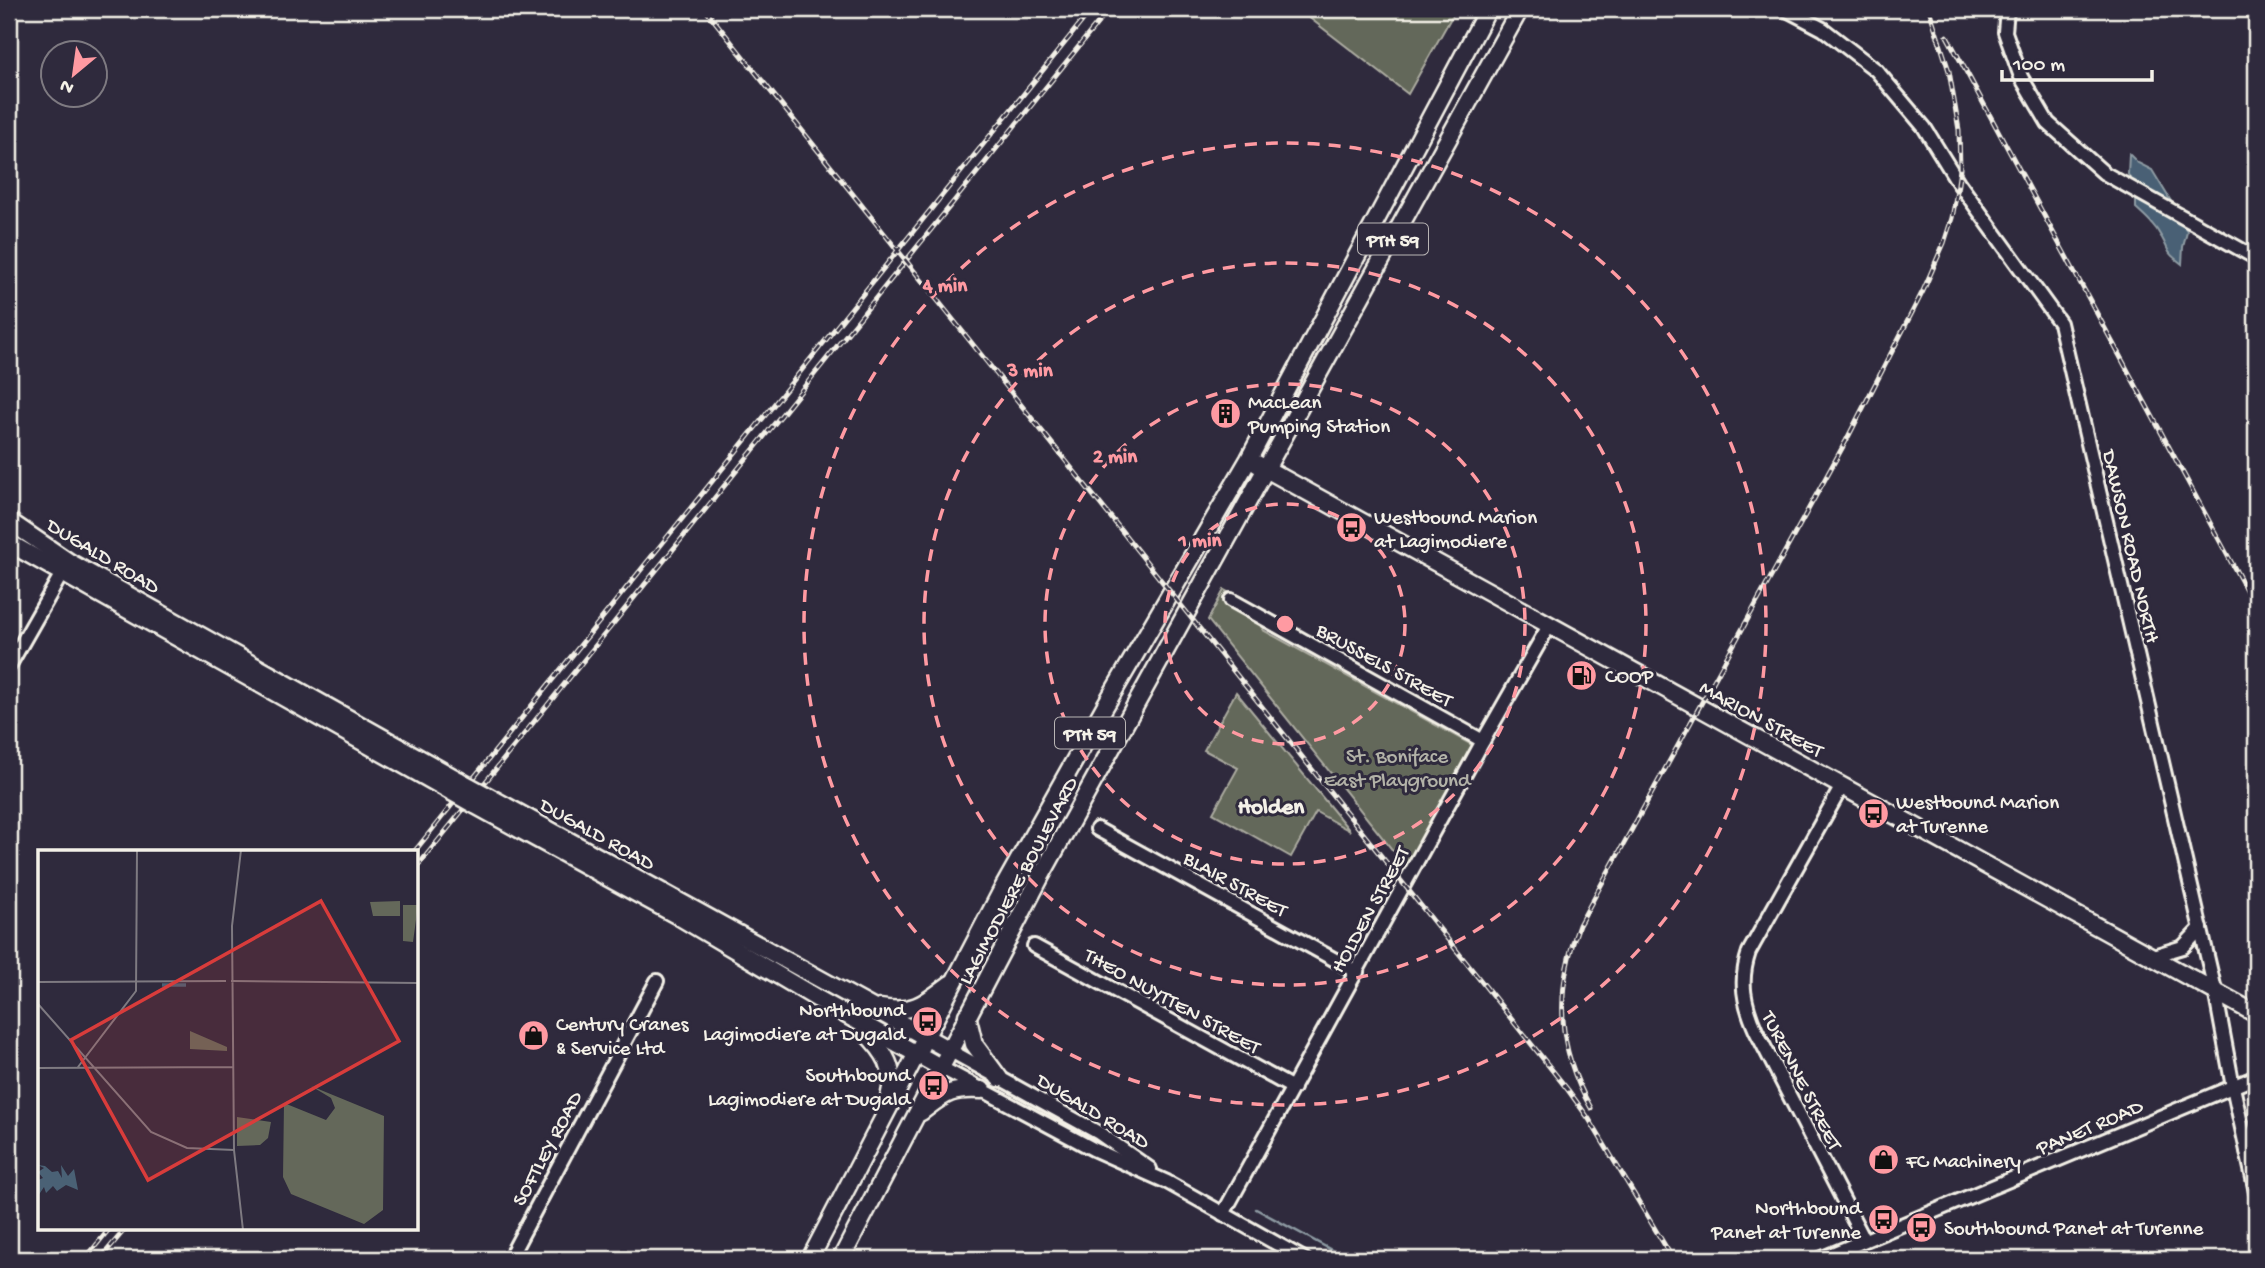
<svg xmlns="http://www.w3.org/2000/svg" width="2265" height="1268" viewBox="0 0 2265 1268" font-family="'Gochi Hand',sans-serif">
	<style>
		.green { fill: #64685a; stroke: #acaca1; stroke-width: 2 }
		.water { fill: #4a6175; stroke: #8e9ba3; stroke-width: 2 }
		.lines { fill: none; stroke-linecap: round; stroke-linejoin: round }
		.stream { stroke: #8e9ba3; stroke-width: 2.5 }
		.minor-casing { stroke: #f4f1e8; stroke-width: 18 }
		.major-casing { stroke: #f4f1e8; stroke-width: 21 }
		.minor { stroke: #2f2a3d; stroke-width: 12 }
		.major { stroke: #2f2a3d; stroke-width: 16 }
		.rail-casing { stroke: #f4f1e8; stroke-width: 5 }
		.rail { stroke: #2f2a3d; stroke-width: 2.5; stroke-dasharray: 8; stroke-linecap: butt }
		.major-bridge-casing { stroke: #f4f1e8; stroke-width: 21; stroke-linecap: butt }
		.major-bridge { stroke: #2f2a3d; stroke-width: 16 }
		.ring { fill: none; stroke: #ff9aa2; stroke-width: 3.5; stroke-dasharray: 12 9 }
		.labels { text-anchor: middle; stroke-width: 6; stroke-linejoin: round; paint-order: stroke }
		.shield { fill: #2f2a3d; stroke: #b9b5b5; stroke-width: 2 }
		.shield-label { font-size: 19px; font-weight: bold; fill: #f4f1e8 }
		.poi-label { font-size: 21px; fill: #f4f1e8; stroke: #2f2a3d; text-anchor: start }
		.street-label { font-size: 21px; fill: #f4f1e8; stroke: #2f2a3d }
		.park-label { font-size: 21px; fill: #b3b3a8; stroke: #2f2a3d }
		.neighbourhood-label { font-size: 23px; font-weight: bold; fill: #f4f1e8; stroke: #2f2a3d }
		.inset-river { fill: none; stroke: #4a6175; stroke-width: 3.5 }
		.inset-road { fill: none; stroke: #7e7a81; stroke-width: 2 }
		.view { fill: #d93c3b; fill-opacity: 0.15; stroke: #d93c3b; stroke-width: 3.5 }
		.inset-edge { fill: none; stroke: #f4f1e8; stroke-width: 3.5 }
		.centre { fill: #ff9aa2; stroke: #2f2a3d; stroke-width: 3.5 }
		.ring-label { font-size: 21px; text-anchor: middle; font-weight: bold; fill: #ff9aa2; stroke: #2f2a3d; stroke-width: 6; stroke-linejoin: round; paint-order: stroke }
	</style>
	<rect width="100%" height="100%" fill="#2f2a3d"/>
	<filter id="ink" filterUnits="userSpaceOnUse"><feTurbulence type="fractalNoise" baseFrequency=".0143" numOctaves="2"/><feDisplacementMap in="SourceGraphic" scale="14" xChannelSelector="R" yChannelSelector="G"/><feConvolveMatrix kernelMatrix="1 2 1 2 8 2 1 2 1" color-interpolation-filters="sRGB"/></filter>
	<g filter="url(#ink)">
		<g class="green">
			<polygon points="1298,9 1456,9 1408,94"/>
			<polygon points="1224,590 1270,615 1263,630 1474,746 1406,867 1208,620"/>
			<polygon points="1236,692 1350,831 1316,812 1291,857 1213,813 1238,768 1204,750"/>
		</g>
		<path class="water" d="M 2129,154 L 2138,163 L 2152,170 L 2183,221 L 2187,232 L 2183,247 L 2182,264 C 2165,251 2171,254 2162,238 C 2156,226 2146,217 2136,208 L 2136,197 L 2128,174 Z"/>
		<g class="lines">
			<polyline class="stream" points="1256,1209 1348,1259"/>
			<defs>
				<g id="minor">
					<polyline points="1785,9 1823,29 1876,70 1924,127 1958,182 2060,323 2215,990 2233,1087 2256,1192"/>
					<polyline points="2007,9 2005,32 2021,77 2048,123 2104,173 2256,258"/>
					<polyline points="1231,600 1483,741"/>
					<polyline points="9,666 61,575"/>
					<path d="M 1842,786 L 1749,952 C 1739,981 1744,1004 1756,1031 L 1864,1240"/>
					<polyline points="1097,829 1357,972"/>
					<polyline points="1034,946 1293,1088"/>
					<polyline points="2153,956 2183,947 2201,928"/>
					<polyline points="949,1050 1099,1133 1150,1169"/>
					<polyline points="940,1067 1093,1149 1167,1182 1304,1259"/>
					<polyline points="2247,1151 2256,1126"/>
					<polyline points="1223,1214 1483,741 1550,624"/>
					<polyline points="509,1259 657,981"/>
					<polyline points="1820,1259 2256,1077"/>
				</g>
				<g id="major">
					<polyline points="1257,464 2256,1014"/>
					<polyline points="9,521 69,562 460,781"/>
					<polyline points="9,543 452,792"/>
					<polyline points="484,794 949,1050"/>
					<polyline points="475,805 678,916 818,999 940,1067"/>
					<path d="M 880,1008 C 914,1014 925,1003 950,984"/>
					<polyline points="967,1015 974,1044 999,1078"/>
					<path d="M 865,1032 C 885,1052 897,1069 889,1098"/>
					<path d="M 921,1112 C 945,1094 950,1088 982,1090"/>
					<polyline points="810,1259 1002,890 1105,706 1249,459 1488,9"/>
					<polyline points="841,1259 1041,876 1520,9"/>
				</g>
			</defs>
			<use href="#minor" class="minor-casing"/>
			<use href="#major" class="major-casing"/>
			<use href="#minor" class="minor"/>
			<use href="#major" class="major"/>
			<defs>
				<g id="rail">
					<polyline points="705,9 1568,1090 1589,1119 1673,1259"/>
					<polyline points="1947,36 2256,608"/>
					<polyline points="414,852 1092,9"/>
					<polyline points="416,868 1109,9"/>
					<path d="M 1591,1108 C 1556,1047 1555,990 1579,925 L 1846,441 L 1923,291 L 1944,243 L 1952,218 L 1957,191 L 1960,169 L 1959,130 L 1949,71 L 1929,9"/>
					<polyline points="85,1259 110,1228"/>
					<polyline points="100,1259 126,1228"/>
				</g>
			</defs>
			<use href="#rail" class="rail-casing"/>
			<use href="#rail" class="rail"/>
			<defs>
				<g id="major-bridge">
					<polyline points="460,781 484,794"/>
					<polyline points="452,792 475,805"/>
				</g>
			</defs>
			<use href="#major-bridge" class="major-bridge-casing"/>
			<use href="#major-bridge" class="major-bridge"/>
		</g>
	</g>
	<g class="ring">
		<circle cx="1285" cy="624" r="120"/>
		<circle cx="1285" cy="624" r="240"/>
		<circle cx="1285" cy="624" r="361"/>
		<circle cx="1285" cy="624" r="481"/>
	</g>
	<defs>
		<symbol id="building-disc" viewBox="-11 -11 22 22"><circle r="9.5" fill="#ff9aa2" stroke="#2f2a3d"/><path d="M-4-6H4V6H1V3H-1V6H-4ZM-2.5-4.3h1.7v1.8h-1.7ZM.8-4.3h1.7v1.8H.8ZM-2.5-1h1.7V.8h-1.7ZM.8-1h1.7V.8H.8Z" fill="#111"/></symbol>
		<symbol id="bus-disc" viewBox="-11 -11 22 22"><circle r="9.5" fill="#ff9aa2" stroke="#2f2a3d"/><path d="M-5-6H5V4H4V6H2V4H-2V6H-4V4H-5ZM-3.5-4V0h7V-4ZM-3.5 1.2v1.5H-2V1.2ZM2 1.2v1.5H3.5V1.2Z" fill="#111"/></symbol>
		<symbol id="fuel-disc" viewBox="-11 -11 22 22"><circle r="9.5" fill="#ff9aa2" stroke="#2f2a3d"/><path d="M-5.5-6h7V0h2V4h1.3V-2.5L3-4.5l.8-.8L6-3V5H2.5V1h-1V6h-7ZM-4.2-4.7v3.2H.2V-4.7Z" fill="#111"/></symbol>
		<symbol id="shop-disc" viewBox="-11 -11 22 22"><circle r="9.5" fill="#ff9aa2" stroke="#2f2a3d"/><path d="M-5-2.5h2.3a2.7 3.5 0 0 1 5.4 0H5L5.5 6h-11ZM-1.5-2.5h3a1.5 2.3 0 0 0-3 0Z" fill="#111"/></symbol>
	</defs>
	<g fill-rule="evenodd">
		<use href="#building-disc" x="1208" y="396" width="35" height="35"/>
		<use href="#bus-disc" x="1334" y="510" width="35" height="35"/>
		<use href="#fuel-disc" x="1564" y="658" width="35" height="35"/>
		<use href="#bus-disc" x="1856" y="796" width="35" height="35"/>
		<use href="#bus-disc" x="910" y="1004" width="35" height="35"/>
		<use href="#shop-disc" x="516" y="1018" width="35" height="35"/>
		<use href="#bus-disc" x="916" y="1068" width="35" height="35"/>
		<use href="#shop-disc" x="1866" y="1142" width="35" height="35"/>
		<use href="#bus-disc" x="1866" y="1202" width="35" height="35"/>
		<use href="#bus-disc" x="1904" y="1210" width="35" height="35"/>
	</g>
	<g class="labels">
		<g class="shield">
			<rect x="1358" y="223.5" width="70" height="31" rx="5"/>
			<rect x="1055" y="717.5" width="70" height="31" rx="5"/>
		</g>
		<g class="shield-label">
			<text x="1393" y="246">PTH 59</text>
			<text x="1090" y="740">PTH 59</text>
		</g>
		<g class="poi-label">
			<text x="1248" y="408">MacLean<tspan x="1248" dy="24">Pumping Station</tspan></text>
			<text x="1374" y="523">Westbound Marion<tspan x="1374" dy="24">at Lagimodiere</tspan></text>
			<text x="1605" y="682">COOP</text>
			<text x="1896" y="808">Westbound Marion<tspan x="1896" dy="24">at Turenne</tspan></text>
			<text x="905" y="1016" text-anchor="end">Northbound<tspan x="905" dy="24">Lagimodiere at Dugald</tspan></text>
			<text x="556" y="1030">Century Cranes<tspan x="556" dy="24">&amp; Service Ltd</tspan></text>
			<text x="910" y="1081" text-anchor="end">Southbound<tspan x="910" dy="24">Lagimodiere at Dugald</tspan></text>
			<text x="1906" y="1167">FC Machinery</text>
			<text x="1861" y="1214" text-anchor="end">Northbound<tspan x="1861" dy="24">Panet at Turenne</tspan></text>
			<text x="1944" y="1234">Southbound Panet at Turenne</text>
		</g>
		<g class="street-label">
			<text transform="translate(2132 546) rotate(77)" y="7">DAWSON ROAD NORTH</text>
			<text transform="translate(104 555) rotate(31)" y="7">DUGALD ROAD</text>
			<text transform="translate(1385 664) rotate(29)" y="7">BRUSSELS STREET</text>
			<text transform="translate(1762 718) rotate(29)" y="7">MARION STREET</text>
			<text transform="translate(598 833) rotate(29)" y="7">DUGALD ROAD</text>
			<text transform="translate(1017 880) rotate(-62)" y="7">LAGIMODIERE BOULEVARD</text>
			<text transform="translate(1236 883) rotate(29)" y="7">BLAIR STREET</text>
			<text transform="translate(1369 909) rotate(-61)" y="7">HOLDEN STREET</text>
			<text transform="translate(1173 1000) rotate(29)" y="7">THEO NUYTTEN STREET</text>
			<text transform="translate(1803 1080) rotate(63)" y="7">TURENNE STREET</text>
			<text transform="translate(1094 1110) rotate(31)" y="7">DUGALD ROAD</text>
			<text transform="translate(2089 1126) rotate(-23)" y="7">PANET ROAD</text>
			<text transform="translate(546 1148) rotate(-62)" y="7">SOFTLEY ROAD</text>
		</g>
		<g class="park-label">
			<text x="1397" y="762">St. Boniface<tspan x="1397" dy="24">East Playground</tspan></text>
		</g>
		<g class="neighbourhood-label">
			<text x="1271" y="813">Holden</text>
		</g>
	</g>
	<g transform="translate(38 850)">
		<rect width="380" height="380" fill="#2f2a3d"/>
		<path d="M 362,51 L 362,66 L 335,66 L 332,52 ZM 365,55 L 380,55 L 375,92 L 365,91 ZM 152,181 L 189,197 L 189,201 L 152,199 ZM 273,236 L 346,266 L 345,360 L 326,374 L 253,344 L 245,327 L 246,253 L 288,270 L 297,258 L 293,248 ZM 199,267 L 233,272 L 230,288 L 222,295 L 199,296 Z" fill="#64685a"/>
		<path d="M 0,315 L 7,316 L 14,322 L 20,321 L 24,328 L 23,315 L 30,326 L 36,319 L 40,340 L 28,335 L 19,341 L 15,336 L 8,343 L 6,337 L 0,346 L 0,330 L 5,328 L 0,322 L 6,318 Z" fill="#4a6175"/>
		<path class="inset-river" d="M 124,135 L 148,135"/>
		<path class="inset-road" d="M 203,0 L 194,76 L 196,300 L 205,380M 193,131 L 380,133M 0,132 L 188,131M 0,154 L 113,282 L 149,298 L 196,300M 40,217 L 98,141 L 99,0M 0,218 L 195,217"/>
		<path class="view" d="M 283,51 L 361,191 L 110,330 L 33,190 Z"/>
		<rect width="380" height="380" class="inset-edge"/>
	</g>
	<circle cx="1285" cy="624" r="10" class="centre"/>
	<g class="ring-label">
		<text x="945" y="291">4 min</text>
		<text x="1030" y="376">3 min</text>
		<text x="1115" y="462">2 min</text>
		<text x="1200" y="546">1 min</text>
	</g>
	<rect width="2265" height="1268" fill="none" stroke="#2f2a3d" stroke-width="35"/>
	<rect x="18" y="18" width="2230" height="1233" fill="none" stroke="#f4f1e8" stroke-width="2.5" filter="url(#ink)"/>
	<g transform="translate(74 74) rotate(209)"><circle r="33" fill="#2f2a3d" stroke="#7e7a81" stroke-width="2"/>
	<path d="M0-5L12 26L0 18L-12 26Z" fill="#ff9aa2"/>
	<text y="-10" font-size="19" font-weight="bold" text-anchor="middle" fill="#f4f1e8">N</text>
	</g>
	<path d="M2002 70v10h150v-10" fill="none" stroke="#f4f1e8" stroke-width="3.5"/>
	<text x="2013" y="70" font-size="21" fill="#f4f1e8" stroke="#2f2a3d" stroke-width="5" paint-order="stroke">100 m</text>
</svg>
